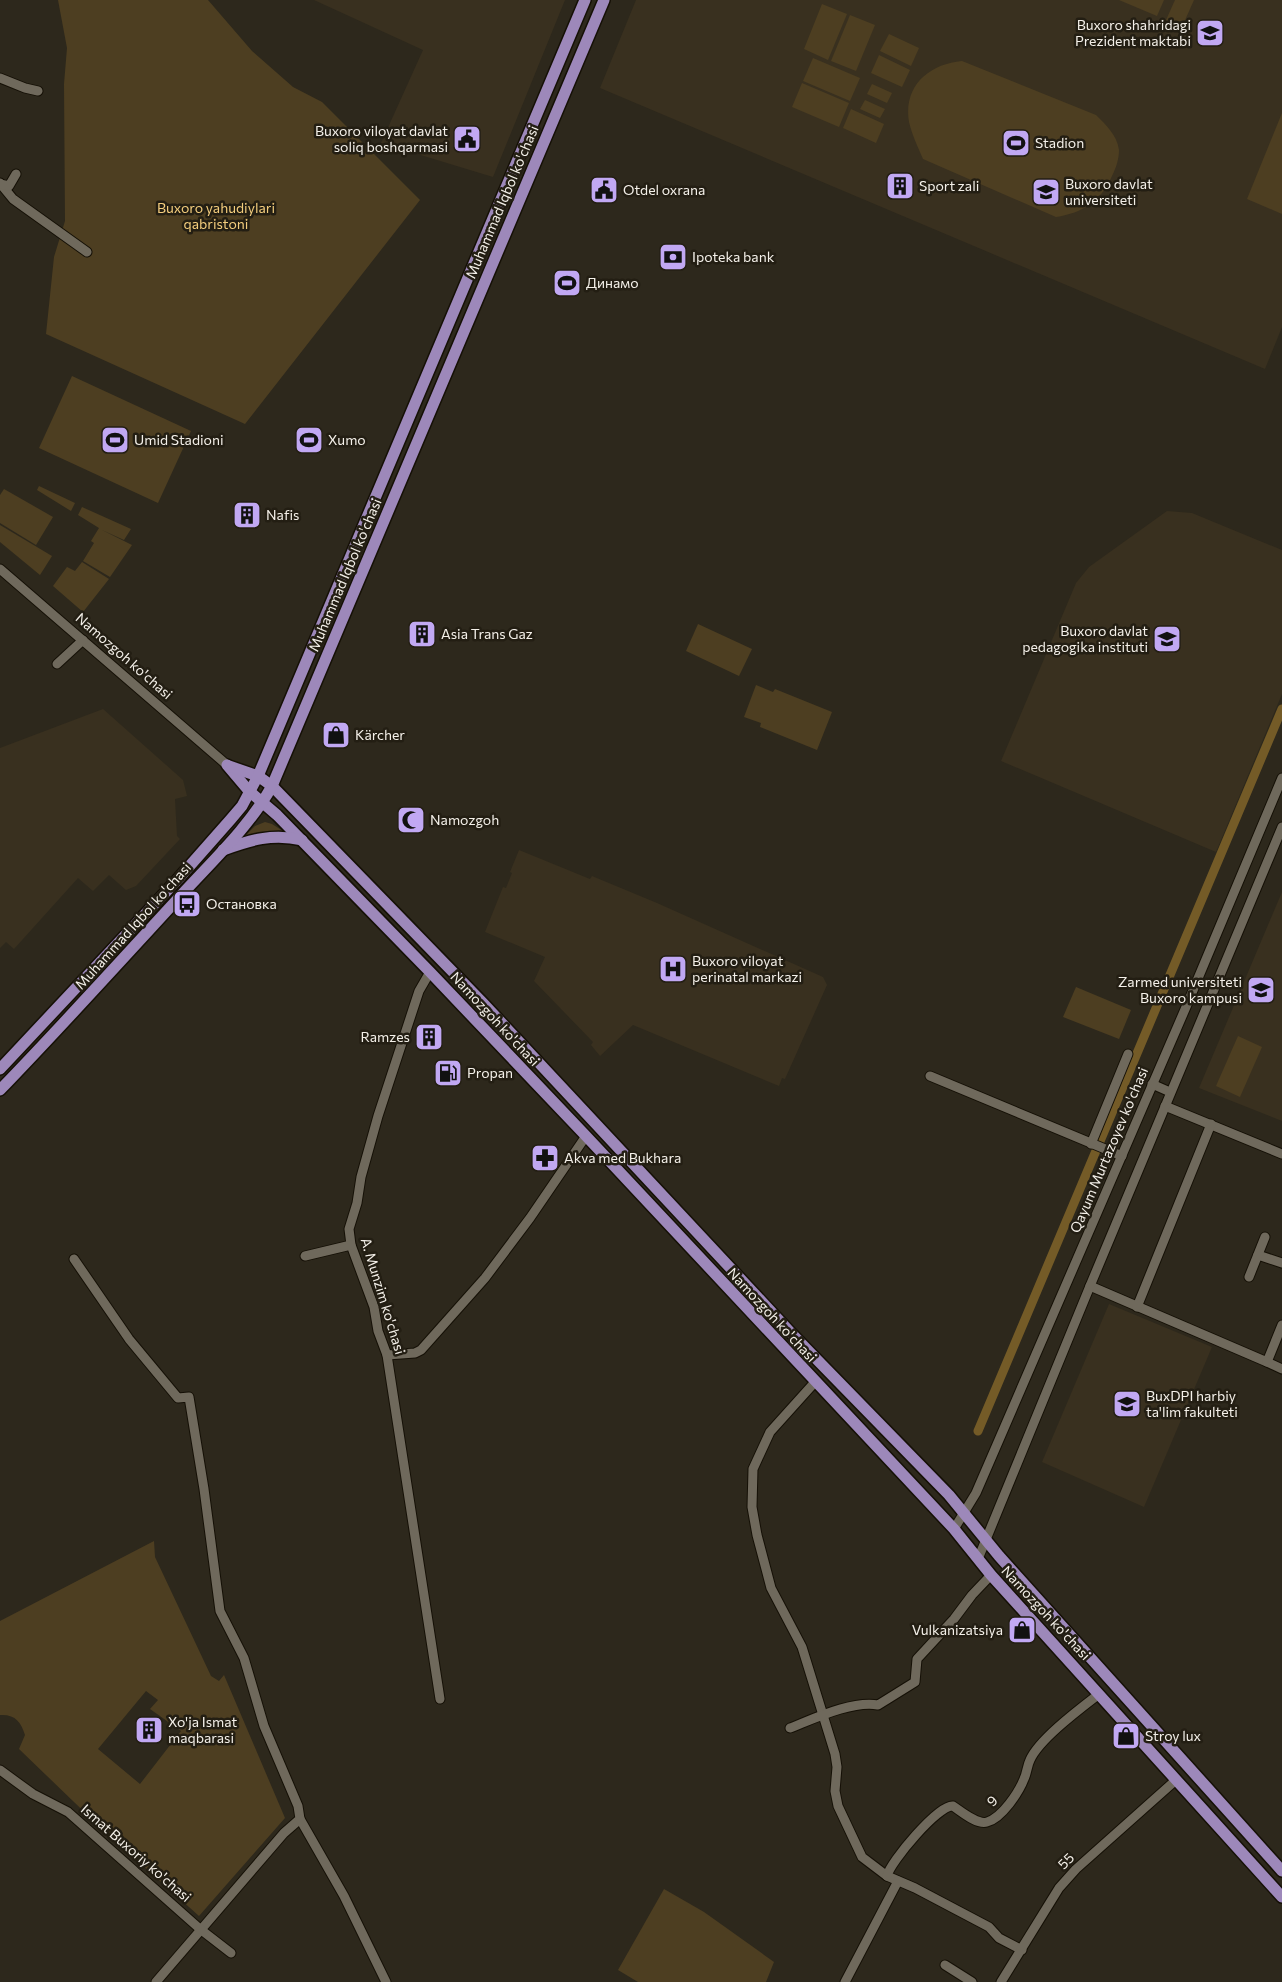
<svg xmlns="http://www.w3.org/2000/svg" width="1282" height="1982" viewBox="0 0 1282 1982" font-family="Commissioner,sans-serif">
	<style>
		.built { fill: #39301f }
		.green { fill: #4d3e21; fill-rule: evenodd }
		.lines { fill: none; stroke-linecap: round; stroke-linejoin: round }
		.canal { stroke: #745b27; stroke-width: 9 }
		.minor-casing { stroke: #151006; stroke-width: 11 }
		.major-casing { stroke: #151006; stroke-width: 14 }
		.minor { stroke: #6f695c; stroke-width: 9 }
		.major { stroke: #9d88ba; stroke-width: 11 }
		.labels { text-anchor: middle; stroke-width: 5; stroke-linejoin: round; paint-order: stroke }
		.poi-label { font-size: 14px; fill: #f4f0e9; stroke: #231e13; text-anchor: start }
		.street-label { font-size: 14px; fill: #f4f0e9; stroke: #231e13 }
		.park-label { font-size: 14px; fill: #f3cd7d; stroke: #231e13 }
	</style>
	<rect width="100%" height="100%" fill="#2d281c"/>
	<g class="built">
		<polygon points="314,0 565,0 493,177 381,143 423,50"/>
		<polygon points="636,0 1282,0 1282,327 1265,369 600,88"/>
		<polygon points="1167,511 1192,513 1282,550 1282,694 1216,852 1001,761 1076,583 1089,567"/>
		<polygon points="103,709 183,780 187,796 175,799 177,836 180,839 136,886 126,890 109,875 93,891 78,878 14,949 6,942 0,948 0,748"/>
		<polygon points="519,850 590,879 592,876 657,903 823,977 827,985 785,1079 782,1078 779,1086 633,1025 600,1056 591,1045 593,1042 534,981 545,957 485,932 503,887 506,888 512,873 510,872"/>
		<polygon points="1282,892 1282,1121 1199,1088"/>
		<polygon points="1109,1304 1212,1347 1144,1507 1042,1462"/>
	</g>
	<g class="green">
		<polygon points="58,0 208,0 252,51 293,87 322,102 420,200 245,424 46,334 54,257 65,221 64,84 67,48"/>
		<polygon points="1119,0 1164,0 1157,16"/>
		<polygon points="1175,0 1194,0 1182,27 1166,20"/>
		<polygon points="822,4 847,14 828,60 804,49"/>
		<polygon points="850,15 875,25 856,71 831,61"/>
		<polygon points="889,34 919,48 911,66 880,51"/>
		<polygon points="879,55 910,70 902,87 871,73"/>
		<polygon points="813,58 860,78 850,101 803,81"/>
		<path d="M 962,61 L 1096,115 C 1106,125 1117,135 1119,150 C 1119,159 1116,168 1112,176 C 1101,201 1083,213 1056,217 L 923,159 C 918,147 912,135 909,122 C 903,86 929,64 962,61 Z"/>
		<polygon points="802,83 849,103 839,127 792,107"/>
		<polygon points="872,84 892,93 887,103 867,94"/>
		<polygon points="865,100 885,109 880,118 860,109"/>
		<polygon points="851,109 884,124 876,143 843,128"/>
		<polygon points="1282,113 1282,214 1247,199"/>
		<polygon points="72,376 191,431 158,503 39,448"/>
		<polygon points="39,486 75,503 71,511 37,490"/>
		<polygon points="4,489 53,517 36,545 0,523 0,495"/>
		<polygon points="82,507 131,529 124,540 102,530 132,545 110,577 83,561 94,543 91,541 99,528 78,515"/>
		<polygon points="0,525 52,556 40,575 0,542"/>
		<polygon points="82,562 109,579 83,612 53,586 67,567 75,571"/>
		<polygon points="698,624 752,649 739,676 686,651"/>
		<polygon points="756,685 773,692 775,689 832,712 817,750 760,727 761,723 744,717"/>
		<polygon points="265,822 272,824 283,831 241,840 255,826"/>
		<polygon points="1076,987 1131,1010 1119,1039 1063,1017"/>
		<polygon points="1238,1036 1262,1047 1240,1097 1216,1086"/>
		<path d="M 154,1541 L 155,1557 L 211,1676 L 219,1681 L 224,1675 L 285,1818 L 199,1916 L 102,1829 L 19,1749 L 25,1735 C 21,1722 15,1714 0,1715 L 0,1621 ZM 146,1691 L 158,1700 L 150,1709 L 181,1731 L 140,1784 L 98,1749 Z"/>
		<polygon points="664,1889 704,1912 774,1962 766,1982 638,1982 618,1970"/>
	</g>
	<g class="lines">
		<polyline class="canal" points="978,1431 1282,709"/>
		<defs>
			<g id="minor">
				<polyline points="0,78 25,88 38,91"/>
				<polyline points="0,183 13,199 87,252"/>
				<polyline points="0,184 9,186 16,174"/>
				<polyline points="0,569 227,765"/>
				<polyline points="57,664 83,640"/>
				<polyline points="430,972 419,991 378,1116 361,1177 357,1203 349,1229 351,1245 374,1307 378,1331 387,1355 440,1699"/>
				<polyline points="930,1076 1122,1156"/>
				<polyline points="1152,1084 1170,1092"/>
				<polyline points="1165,1106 1282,1154"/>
				<polyline points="1091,1144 1128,1054"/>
				<polyline points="1258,1255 1282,1263"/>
				<polyline points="305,1256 351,1245"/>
				<polyline points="74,1259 129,1339 178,1398 189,1397 204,1489 220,1611 244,1658 264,1726 298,1806 300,1819 284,1833 156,1982"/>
				<polyline points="1249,1277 1265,1237"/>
				<polyline points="1090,1286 1267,1362 1282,1325"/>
				<polyline points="1137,1307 1211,1124"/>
				<polyline points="387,1355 415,1353 421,1350 485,1278 530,1218 586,1136"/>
				<polyline points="1267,1362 1282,1369"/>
				<polyline points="815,1382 770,1432 753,1469 752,1507 757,1535 771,1588 802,1647 835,1754 837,1767 835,1791 838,1806 862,1857 887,1876 915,1888 989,1927 999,1938 1022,1950"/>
				<polyline points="954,1529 976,1493 1186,1007 1282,778"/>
				<polyline points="978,1559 1090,1286 1282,827"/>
				<path d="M 790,1728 C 813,1719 853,1700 878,1705 L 915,1682 L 917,1659 L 954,1619 L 972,1595 L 991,1575"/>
				<polyline points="0,1770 33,1794 68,1812 200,1929 231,1953"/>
				<polyline points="300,1819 344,1896 386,1982"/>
				<path d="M 887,1876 C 890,1862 939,1804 953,1806 C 962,1812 977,1825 987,1822 C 1002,1818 1019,1792 1024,1779 C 1027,1773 1027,1766 1030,1760 C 1039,1739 1081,1708 1099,1694"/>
				<polyline points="945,1965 972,1982"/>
				<polyline points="845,1982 898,1881"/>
				<polyline points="1001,1982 1059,1888 1076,1869 1176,1780"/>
			</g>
			<g id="major">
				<polyline points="227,765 249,791 277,815 430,972 586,1136 954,1529 991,1575 1282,1897"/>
				<polyline points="229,766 258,776 272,786 483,1003 791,1333 949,1495 999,1556 1282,1871"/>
				<path d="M 223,850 C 250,840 273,833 302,840"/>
				<polyline points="0,1069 179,878 231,819 242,806 258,776 585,0"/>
				<path d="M 0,1090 C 59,1029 116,966 174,903 C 206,867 249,828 272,786 L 604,0"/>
			</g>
		</defs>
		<use href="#minor" class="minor-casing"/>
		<use href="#major" class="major-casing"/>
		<use href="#minor" class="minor"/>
		<use href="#major" class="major"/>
	</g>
	<defs>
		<symbol id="school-square" viewBox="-11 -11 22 22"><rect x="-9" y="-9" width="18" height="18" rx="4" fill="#c1a8f3" stroke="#231e13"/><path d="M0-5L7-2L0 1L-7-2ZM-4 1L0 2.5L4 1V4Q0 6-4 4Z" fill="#111"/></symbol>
		<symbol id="civic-square" viewBox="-11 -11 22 22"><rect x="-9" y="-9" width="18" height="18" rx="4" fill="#c1a8f3" stroke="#231e13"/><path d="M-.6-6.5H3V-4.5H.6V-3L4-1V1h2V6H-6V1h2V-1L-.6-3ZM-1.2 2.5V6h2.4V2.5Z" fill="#111"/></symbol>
		<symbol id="stadium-square" viewBox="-11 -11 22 22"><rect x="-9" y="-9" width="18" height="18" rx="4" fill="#c1a8f3" stroke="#231e13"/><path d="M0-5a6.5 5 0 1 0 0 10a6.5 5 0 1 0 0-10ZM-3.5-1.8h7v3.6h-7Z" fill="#111"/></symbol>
		<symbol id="building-square" viewBox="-11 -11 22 22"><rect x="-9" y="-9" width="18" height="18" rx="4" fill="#c1a8f3" stroke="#231e13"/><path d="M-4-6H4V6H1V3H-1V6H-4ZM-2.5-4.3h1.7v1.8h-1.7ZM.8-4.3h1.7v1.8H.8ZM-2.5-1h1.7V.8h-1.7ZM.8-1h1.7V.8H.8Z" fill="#111"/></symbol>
		<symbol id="university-square" viewBox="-11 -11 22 22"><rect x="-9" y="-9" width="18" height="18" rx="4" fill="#c1a8f3" stroke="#231e13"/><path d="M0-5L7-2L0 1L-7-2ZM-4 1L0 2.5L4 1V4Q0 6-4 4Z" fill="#111"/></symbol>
		<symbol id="bank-square" viewBox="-11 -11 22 22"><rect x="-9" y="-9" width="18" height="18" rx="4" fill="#c1a8f3" stroke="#231e13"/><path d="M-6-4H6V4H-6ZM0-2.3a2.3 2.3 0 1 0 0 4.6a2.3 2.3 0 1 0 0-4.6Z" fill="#111"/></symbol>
		<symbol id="shop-square" viewBox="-11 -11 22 22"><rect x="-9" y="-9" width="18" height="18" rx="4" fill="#c1a8f3" stroke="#231e13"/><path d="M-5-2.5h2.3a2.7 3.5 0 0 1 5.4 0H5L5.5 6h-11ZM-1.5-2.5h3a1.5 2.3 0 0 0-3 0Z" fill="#111"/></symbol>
		<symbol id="mosque-square" viewBox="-11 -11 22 22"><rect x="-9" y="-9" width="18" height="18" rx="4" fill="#c1a8f3" stroke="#231e13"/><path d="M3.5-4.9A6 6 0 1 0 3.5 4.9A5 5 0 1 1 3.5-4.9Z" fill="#111"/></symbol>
		<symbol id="bus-square" viewBox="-11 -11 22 22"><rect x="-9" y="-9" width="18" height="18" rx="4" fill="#c1a8f3" stroke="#231e13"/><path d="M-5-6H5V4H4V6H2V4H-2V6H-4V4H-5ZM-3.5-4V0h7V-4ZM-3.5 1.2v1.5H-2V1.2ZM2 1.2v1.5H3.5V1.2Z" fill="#111"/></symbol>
		<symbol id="hospital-square" viewBox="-11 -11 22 22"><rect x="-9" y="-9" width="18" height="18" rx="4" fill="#c1a8f3" stroke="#231e13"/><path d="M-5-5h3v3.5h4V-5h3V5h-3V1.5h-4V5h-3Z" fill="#111"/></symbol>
		<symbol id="fuel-square" viewBox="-11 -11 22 22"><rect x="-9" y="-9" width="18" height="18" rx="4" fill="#c1a8f3" stroke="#231e13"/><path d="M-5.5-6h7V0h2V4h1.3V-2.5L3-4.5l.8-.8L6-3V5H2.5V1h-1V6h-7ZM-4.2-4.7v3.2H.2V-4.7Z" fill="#111"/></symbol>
		<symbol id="pharmacy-square" viewBox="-11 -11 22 22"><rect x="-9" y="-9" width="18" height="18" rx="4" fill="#c1a8f3" stroke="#231e13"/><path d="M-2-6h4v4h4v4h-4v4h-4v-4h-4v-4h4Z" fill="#111"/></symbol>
	</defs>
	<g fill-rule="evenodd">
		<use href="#school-square" x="1194" y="17" width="32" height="32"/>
		<use href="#civic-square" x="451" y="123" width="32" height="32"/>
		<use href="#stadium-square" x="1000" y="127" width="32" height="32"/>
		<use href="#building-square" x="884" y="170" width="32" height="32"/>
		<use href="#civic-square" x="588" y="174" width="32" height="32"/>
		<use href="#university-square" x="1030" y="176" width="32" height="32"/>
		<use href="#bank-square" x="657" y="241" width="32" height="32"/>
		<use href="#stadium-square" x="551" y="267" width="32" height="32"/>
		<use href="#stadium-square" x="99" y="424" width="32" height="32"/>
		<use href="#stadium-square" x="293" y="424" width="32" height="32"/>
		<use href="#building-square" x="231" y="499" width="32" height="32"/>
		<use href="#building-square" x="406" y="618" width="32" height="32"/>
		<use href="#university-square" x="1151" y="623" width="32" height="32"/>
		<use href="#shop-square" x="320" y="719" width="32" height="32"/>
		<use href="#mosque-square" x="395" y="804" width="32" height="32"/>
		<use href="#bus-square" x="171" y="888" width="32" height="32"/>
		<use href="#hospital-square" x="657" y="953" width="32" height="32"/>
		<use href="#university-square" x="1245" y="974" width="32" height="32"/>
		<use href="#building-square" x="413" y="1021" width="32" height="32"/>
		<use href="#fuel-square" x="432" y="1057" width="32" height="32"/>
		<use href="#pharmacy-square" x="529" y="1142" width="32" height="32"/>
		<use href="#university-square" x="1111" y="1388" width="32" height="32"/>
		<use href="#shop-square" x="1006" y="1614" width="32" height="32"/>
		<use href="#building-square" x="133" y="1714" width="32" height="32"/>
		<use href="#shop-square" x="1110" y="1720" width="32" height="32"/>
	</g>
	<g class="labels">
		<g class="poi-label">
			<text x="1191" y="30" text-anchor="end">Buxoro shahridagi<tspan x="1191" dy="16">Prezident maktabi</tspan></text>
			<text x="448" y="136" text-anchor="end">Buxoro viloyat davlat<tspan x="448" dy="16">soliq boshqarmasi</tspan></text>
			<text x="1035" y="148">Stadion</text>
			<text x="1065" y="189">Buxoro davlat<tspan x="1065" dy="16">universiteti</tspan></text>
			<text x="919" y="191">Sport zali</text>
			<text x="623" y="195">Otdel oxrana</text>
			<text x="692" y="262">Ipoteka bank</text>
			<text x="586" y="288">Динамо</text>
			<text x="134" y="445">Umid Stadioni</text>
			<text x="328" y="445">Xumo</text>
			<text x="266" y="520">Nafis</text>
			<text x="1148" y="636" text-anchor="end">Buxoro davlat<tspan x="1148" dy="16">pedagogika instituti</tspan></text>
			<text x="441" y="639">Asia Trans Gaz</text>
			<text x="355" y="740">Kärcher</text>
			<text x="430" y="825">Namozgoh</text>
			<text x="206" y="909">Остановка</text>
			<text x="692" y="966">Buxoro viloyat<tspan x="692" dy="16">perinatal markazi</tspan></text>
			<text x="1242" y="987" text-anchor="end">Zarmed universiteti<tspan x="1242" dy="16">Buxoro kampusi</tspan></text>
			<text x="410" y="1042" text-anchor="end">Ramzes</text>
			<text x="467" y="1078">Propan</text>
			<text x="564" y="1163">Akva med Bukhara</text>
			<text x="1146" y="1401">BuxDPI harbiy<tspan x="1146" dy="16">ta'lim fakulteti</tspan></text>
			<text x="1003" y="1635" text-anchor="end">Vulkanizatsiya</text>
			<text x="168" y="1727">Xo'ja Ismat<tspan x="168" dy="16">maqbarasi</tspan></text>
			<text x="1145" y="1741">Stroy lux</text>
		</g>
		<g class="street-label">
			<text transform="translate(502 202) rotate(-67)" y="5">Muhammad Iqbol ko'chasi</text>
			<text transform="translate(345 575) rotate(-67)" y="5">Muhammad Iqbol ko'chasi</text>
			<text transform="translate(124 656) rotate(41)" y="5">Namozgoh ko'chasi</text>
			<text transform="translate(133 926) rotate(-48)" y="5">Muhammad Iqbol ko'chasi</text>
			<text transform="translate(495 1019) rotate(47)" y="5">Namozgoh ko'chasi</text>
			<text transform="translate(1109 1150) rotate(-67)" y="5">Qayum Murtazoyev ko'chasi</text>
			<text transform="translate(383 1296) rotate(73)" y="5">A. Munzim ko'chasi</text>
			<text transform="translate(772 1315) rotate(47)" y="5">Namozgoh ko'chasi</text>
			<text transform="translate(1046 1613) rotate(47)" y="5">Namozgoh ko'chasi</text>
			<text transform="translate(992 1801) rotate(-44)" y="5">9</text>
			<text transform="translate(136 1853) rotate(41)" y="5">Ismat Buxoriy ko'chasi</text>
			<text transform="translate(1066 1861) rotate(-45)" y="5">55</text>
		</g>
		<g class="park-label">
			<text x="216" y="213">Buxoro yahudiylari<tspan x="216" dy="16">qabristoni</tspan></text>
		</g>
	</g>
</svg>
